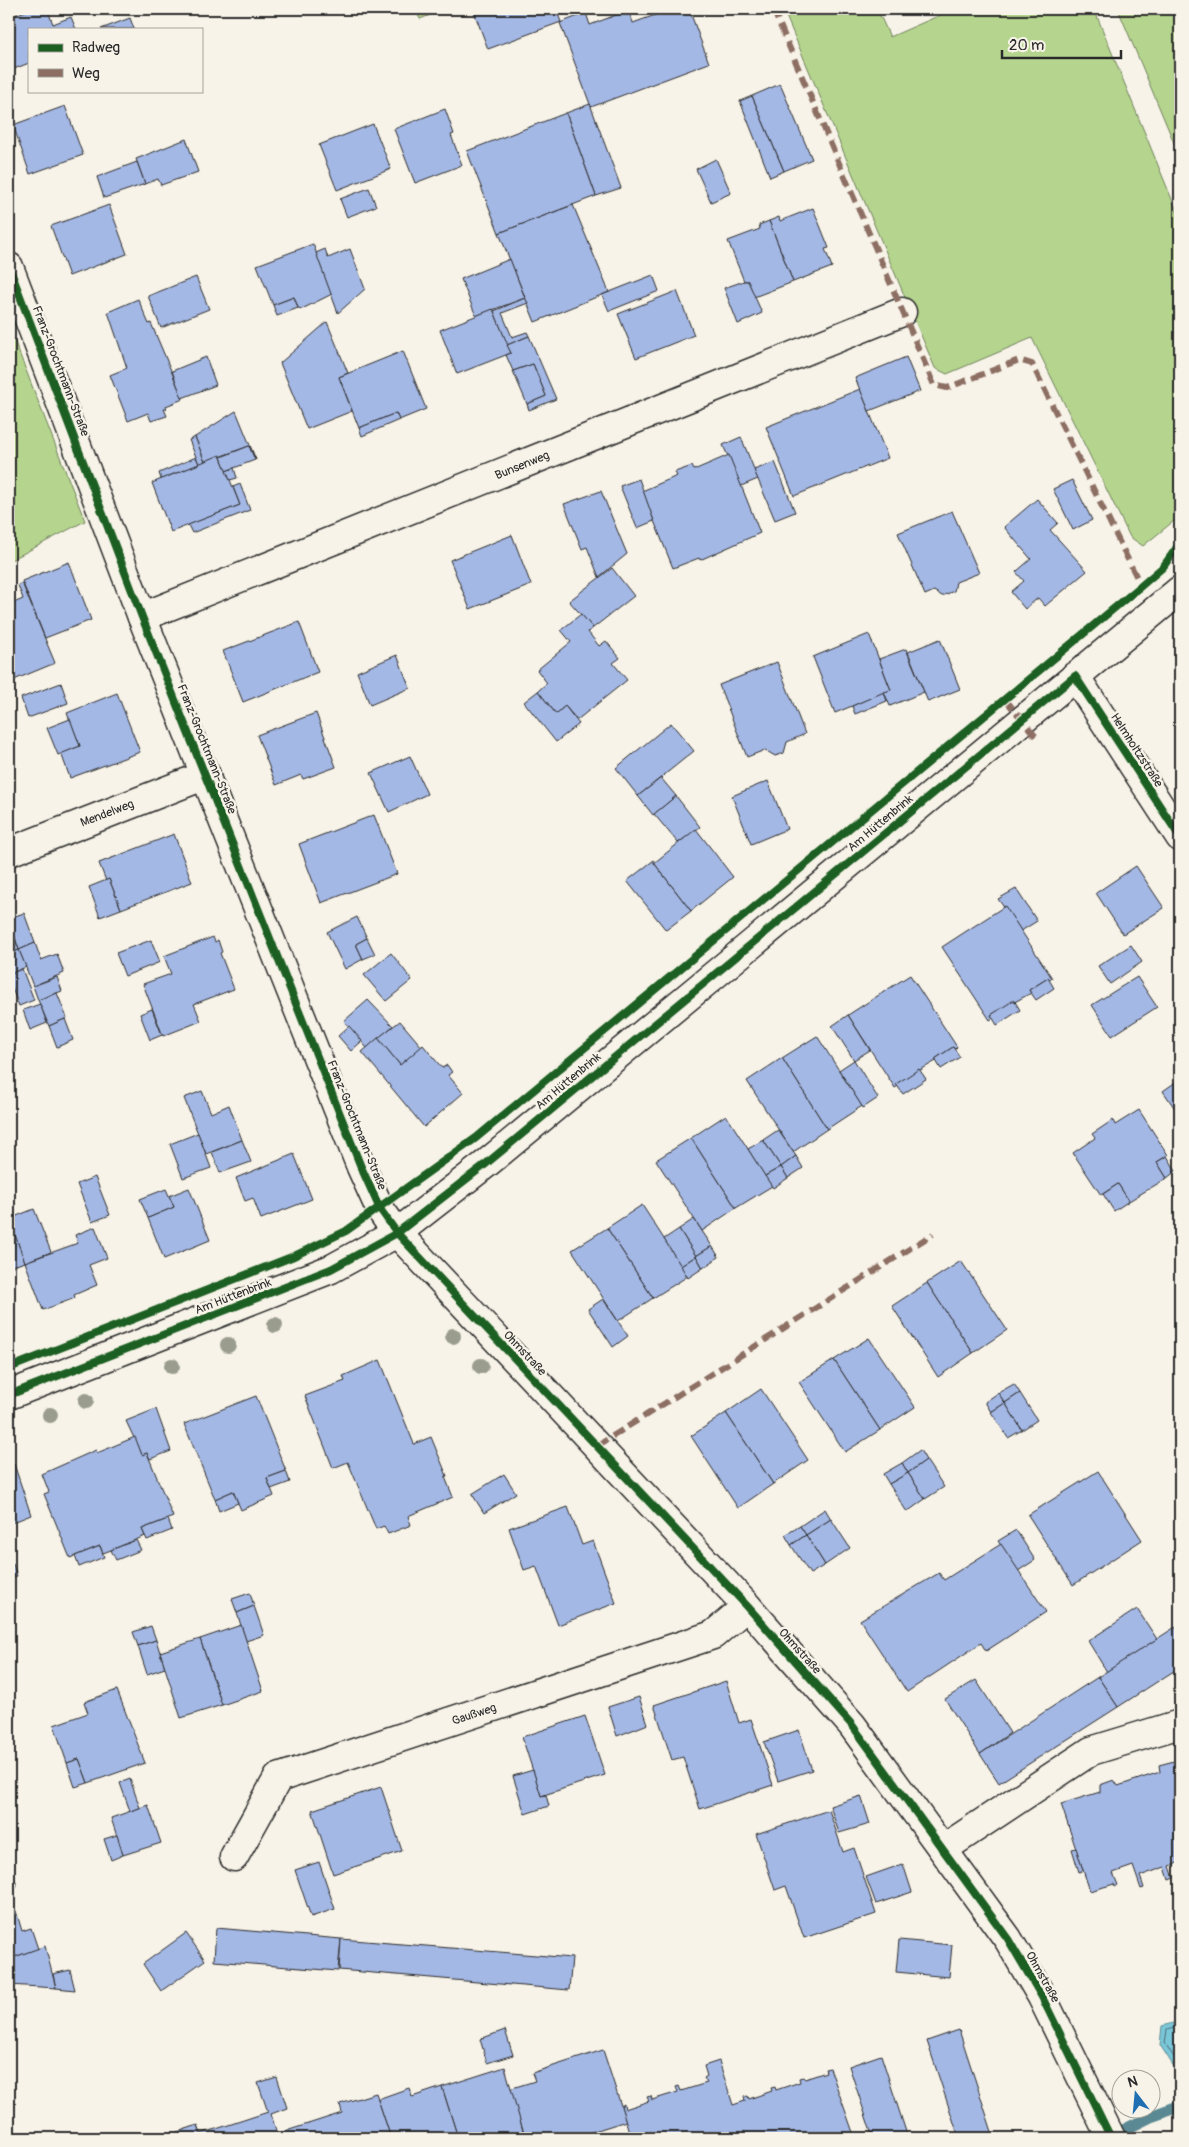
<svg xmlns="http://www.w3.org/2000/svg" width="1189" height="2147" viewBox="0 0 1189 2147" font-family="Pangolin,sans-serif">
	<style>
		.green { fill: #b5d58e; stroke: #70805c }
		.water { fill: #7ac7d9; stroke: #5a8993 }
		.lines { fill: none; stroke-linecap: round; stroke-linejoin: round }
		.shore { stroke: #4b6971; stroke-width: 1 }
		.stream { stroke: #5a8993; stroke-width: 12 }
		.building { fill: #a4b8e6; stroke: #2b2b2b }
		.minor-casing { stroke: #2b2b2b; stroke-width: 31 }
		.minor { stroke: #f7f3e8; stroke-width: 28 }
		.quiet { stroke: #8d6e63; stroke-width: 6; stroke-dasharray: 12 6; stroke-linecap: butt }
		.cycleway-casing { stroke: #f7f3e8; stroke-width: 11 }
		.cycleway { stroke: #1b5e20; stroke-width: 8 }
		.tree { fill: #9a9d8e }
		.labels { text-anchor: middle; stroke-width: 5; stroke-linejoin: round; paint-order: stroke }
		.street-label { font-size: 12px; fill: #2b2b2b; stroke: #f7f3e8 }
	</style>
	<rect width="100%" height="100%" fill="#f7f3e8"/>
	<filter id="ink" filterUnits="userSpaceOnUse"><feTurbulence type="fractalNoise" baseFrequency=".02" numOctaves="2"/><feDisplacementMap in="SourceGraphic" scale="10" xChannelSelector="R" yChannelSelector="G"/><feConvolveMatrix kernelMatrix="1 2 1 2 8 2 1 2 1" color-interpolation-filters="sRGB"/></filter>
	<g filter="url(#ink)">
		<g class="green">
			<polygon points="415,9 446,9 420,19"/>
			<polygon points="783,9 877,9 890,37 954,9 1094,9 1180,219 1180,516 1143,546 1130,537 1032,338 947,374 935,368"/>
			<polygon points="1118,9 1180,9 1180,157"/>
			<polygon points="9,327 85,521 9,561"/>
		</g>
		<polygon class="water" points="1180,2021 1180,2076 1160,2045 1162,2026"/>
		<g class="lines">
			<polyline class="shore" points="1180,2026 1167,2030 1165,2043 1180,2067"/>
			<polyline class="stream" points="1108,2138 1152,2116 1180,2106"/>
		</g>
		<g class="building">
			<polygon points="31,9 53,9 48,11 53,24 71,17 76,29 29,29 29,63 9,71 9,17"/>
			<polygon points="483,9 556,9 561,22 488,49 474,12"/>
			<polygon points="672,9 689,9 709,63 591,107 560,23 586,13 590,25 629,10 633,23"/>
			<polygon points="130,18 134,29 101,29"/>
			<polygon points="780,84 812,159 784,171 752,96"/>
			<polygon points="752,96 784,171 770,177 740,101"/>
			<polygon points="590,104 621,188 596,196 566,113"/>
			<polygon points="65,106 83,155 30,174 13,125"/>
			<polygon points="445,109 454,134 451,135 462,165 415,183 394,129"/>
			<polygon points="566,113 596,196 499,233 467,151"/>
			<polygon points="373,124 391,169 337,190 319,145"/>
			<polygon points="186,139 198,172 161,185 158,179 145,184 136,159"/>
			<polygon points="716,159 731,193 711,202 696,169"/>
			<polygon points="137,162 145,184 104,198 97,177"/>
			<polygon points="369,188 376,206 347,217 340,199"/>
			<polygon points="109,205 127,254 69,276 51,226"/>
			<polygon points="573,205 609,292 535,322 499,233"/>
			<polygon points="813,208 829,248 825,249 832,267 793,282 769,221 779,217 780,221"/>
			<polygon points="769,221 793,282 754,297 748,281 744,281 728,241 760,229 759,225"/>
			<polygon points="313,244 332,294 302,309 298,308 294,297 273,305 257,265"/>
			<polygon points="325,249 328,258 350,249 365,289 338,313 316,253"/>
			<polygon points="510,259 525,298 476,316 461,279"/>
			<polygon points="653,275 659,291 609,311 602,295"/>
			<polygon points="196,277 209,309 161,328 148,296"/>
			<polygon points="744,281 748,281 762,313 738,324 724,288"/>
			<polygon points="677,291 694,335 636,358 618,314"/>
			<polygon points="294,297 298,308 277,316 273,305"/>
			<polygon points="525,298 528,303 502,313 512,337 527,332 529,336 507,345 494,311"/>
			<polygon points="138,299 149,324 151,323 183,399 166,406 167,409 164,409 167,416 151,421 148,413 128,421 110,375 127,368 108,312"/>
			<polygon points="493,309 511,353 457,374 440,330"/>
			<polygon points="327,322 348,373 339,377 352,411 307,429 280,363"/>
			<polygon points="529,336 556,399 529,410 527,404 546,396 533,364 513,371 506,355 511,353 507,345"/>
			<polygon points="403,351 426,409 399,420 396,413 359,428 339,377"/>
			<polygon points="206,357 216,385 182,398 172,371"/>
			<polygon points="906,357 920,391 869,411 855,378"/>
			<polygon points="533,364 546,396 527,404 513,371"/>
			<polygon points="860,389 888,458 794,496 766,427"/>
			<polygon points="236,411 256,460 249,446 205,462 195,437"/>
			<polygon points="396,413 399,420 362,436 359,428"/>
			<polygon points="195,437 205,462 199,464 189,440"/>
			<polygon points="741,437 758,479 741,486 723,445"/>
			<polygon points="249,446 255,460 226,471 221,457"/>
			<polygon points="220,455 240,505 171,532 152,483"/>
			<polygon points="729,455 760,533 700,560 699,558 673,568 642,491 677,476 675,472 692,466 694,470"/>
			<polygon points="196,457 199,464 161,479 159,473"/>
			<polygon points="775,462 795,512 775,520 754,470"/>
			<polygon points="234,468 237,478 230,480 226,471"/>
			<polygon points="639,479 654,521 637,528 620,486"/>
			<polygon points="1072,480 1092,520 1073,530 1053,489"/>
			<polygon points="240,484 250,510 192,533 188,525 240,505 233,487"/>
			<polygon points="601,491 627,554 599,577 587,547 582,549 564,504"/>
			<polygon points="1037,499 1058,523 1050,530 1087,571 1045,606 1038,598 1025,609 1011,592 1024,581 1016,572 1031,559 1004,527"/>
			<polygon points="952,511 979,573 956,582 954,591 942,596 934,591 925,595 898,533"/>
			<polygon points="512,535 531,585 470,609 450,560"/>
			<polygon points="69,562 91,620 45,638 22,581"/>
			<polygon points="612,568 634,596 593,628 569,601"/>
			<polygon points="22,583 55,663 9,682 9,605 23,599 18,585"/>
			<polygon points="581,614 593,628 588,632 599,646 606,641 620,658 613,663 627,680 577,720 565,706 556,714 538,691 547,683 537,670 571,642 561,630"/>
			<polygon points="299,622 318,672 243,702 223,651"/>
			<polygon points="869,634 891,690 835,713 813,657"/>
			<polygon points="940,639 960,689 928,702 908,652"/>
			<polygon points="906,649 924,692 890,706 884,692 891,690 879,659"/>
			<polygon points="397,655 410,688 370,705 357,672"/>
			<polygon points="777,662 805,734 787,742 784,753 775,756 765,750 747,757 719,685"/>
			<polygon points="61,683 68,703 28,718 21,698"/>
			<polygon points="538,691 556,714 565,706 579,724 556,742 524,702"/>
			<polygon points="884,692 887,701 855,714 852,706"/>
			<polygon points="117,693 140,752 70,778 61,753 80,746 67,713"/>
			<polygon points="316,713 336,767 303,779 301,775 276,785 257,735"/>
			<polygon points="70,719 80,746 58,755 47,728"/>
			<polygon points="671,723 694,751 638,796 616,768"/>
			<polygon points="410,756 427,794 389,812 371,773"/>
			<polygon points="661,778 676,796 653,815 638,796"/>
			<polygon points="768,781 787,829 751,844 732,796"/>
			<polygon points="676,796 700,827 678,843 654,814"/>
			<polygon points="374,815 397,874 321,903 299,844"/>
			<polygon points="696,829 733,877 691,911 654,863"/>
			<polygon points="174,834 192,882 121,909 109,879 106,881 99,863"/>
			<polygon points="654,860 654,863 691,911 666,930 627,881"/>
			<polygon points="1136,866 1164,908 1123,934 1096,893"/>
			<polygon points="109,879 121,909 100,917 89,887"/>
			<polygon points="1016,889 1037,921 1021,931 998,899"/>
			<polygon points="1005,906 1052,978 1049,981 1048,978 1029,990 1031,993 991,1015 993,1018 990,1020 942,947"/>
			<polygon points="24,913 35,943 19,950 9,918"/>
			<polygon points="357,917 367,938 356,944 363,959 345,969 327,932"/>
			<polygon points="9,924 19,950 9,954"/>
			<polygon points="213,937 215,942 218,940 222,952 220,953 234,989 194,1004 201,1021 163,1036 143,984 171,974 164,956"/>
			<polygon points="367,938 375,954 363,959 356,944"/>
			<polygon points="151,940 160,962 125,976 116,953"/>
			<polygon points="35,943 41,960 57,954 64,973 33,986 19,950"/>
			<polygon points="1131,945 1142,962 1110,984 1098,966"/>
			<polygon points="19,950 26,967 9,974 9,954"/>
			<polygon points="391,953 412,980 386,1001 364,975"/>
			<polygon points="22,969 34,1000 19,1006 9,981 9,974"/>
			<polygon points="910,975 957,1047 955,1049 953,1047 935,1059 936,1061 896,1084 898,1086 895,1088 848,1015"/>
			<polygon points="57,977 62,991 38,1000 33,986"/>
			<polygon points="1137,977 1157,1007 1112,1036 1092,1005"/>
			<polygon points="1048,978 1054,988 1036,1000 1029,990"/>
			<polygon points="57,993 67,1018 49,1026 38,1000"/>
			<polygon points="368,1000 393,1026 367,1048 344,1021"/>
			<polygon points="1014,1000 1020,1010 997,1025 991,1015"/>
			<polygon points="40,1004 47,1023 30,1030 23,1010"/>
			<polygon points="152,1009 162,1035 150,1040 140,1014"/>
			<polygon points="848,1015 870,1050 854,1060 832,1026"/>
			<polygon points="65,1019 73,1040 57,1047 49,1026"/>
			<polygon points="400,1021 422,1047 400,1065 378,1038"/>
			<polygon points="349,1026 362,1041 351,1051 338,1036"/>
			<polygon points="817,1036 862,1106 827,1129 782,1058"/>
			<polygon points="378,1038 400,1065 423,1045 442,1068 447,1065 452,1072 448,1075 463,1093 424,1127 362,1052"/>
			<polygon points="953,1047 960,1057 941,1069 935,1059"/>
			<polygon points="782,1058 827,1129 793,1152 747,1081"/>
			<polygon points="854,1060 878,1098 863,1108 839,1070"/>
			<polygon points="919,1069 926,1079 903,1094 896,1084"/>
			<polygon points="1180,1079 1180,1107 1176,1110 1163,1091"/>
			<polygon points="202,1091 211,1113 229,1105 242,1140 206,1154 184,1098"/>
			<polygon points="1139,1110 1168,1155 1157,1162 1167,1178 1129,1201 1118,1184 1101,1195 1073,1153 1095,1138 1092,1134 1113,1120 1115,1125"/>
			<polygon points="726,1115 772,1186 736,1208 691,1138"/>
			<polygon points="778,1130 796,1156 781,1167 763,1140"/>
			<polygon points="198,1133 211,1168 183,1178 170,1144"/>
			<polygon points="691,1138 736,1208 702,1231 656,1160"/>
			<polygon points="242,1140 251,1162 220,1173 212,1152"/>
			<polygon points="763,1140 781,1167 765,1176 748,1149"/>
			<polygon points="294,1154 312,1199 261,1219 253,1198 245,1201 236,1178"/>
			<polygon points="796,1156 803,1168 788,1178 781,1167"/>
			<polygon points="1167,1156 1176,1171 1167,1178 1157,1162"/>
			<polygon points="781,1167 788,1178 773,1188 765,1176"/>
			<polygon points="95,1177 110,1215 92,1222 77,1184"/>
			<polygon points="1118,1184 1129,1201 1114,1211 1103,1194"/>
			<polygon points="189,1188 210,1240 164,1259 148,1218 174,1207 169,1196"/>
			<polygon points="166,1189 174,1207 148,1218 140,1199"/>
			<polygon points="642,1205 688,1276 653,1298 607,1228"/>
			<polygon points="34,1209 51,1252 25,1262 9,1219"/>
			<polygon points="9,1219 25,1262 10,1267 9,1263"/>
			<polygon points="694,1219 712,1246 696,1256 679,1229"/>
			<polygon points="95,1227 107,1258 89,1265 97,1285 74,1295 75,1298 43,1310 25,1262 78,1243 75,1235"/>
			<polygon points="607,1228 653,1298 618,1321 572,1250"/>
			<polygon points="679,1229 696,1256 681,1266 664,1239"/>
			<polygon points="712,1246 719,1257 703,1268 696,1256"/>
			<polygon points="696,1256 703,1268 688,1278 681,1266"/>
			<polygon points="961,1261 1007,1330 973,1353 927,1283"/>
			<polygon points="927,1283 973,1353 938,1377 892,1306"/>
			<polygon points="603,1299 628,1336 613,1347 588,1309"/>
			<polygon points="869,1338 915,1407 880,1430 834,1360"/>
			<polygon points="380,1360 414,1444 431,1437 447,1476 445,1477 453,1497 408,1516 411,1525 388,1534 384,1526 376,1529 348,1462 333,1468 305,1396 345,1381 343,1376"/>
			<polygon points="834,1360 880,1430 845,1452 799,1382"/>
			<polygon points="1014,1384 1020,1393 1005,1403 998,1393"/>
			<polygon points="761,1389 808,1460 773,1484 726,1413"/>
			<polygon points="998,1393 1005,1403 991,1412 985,1402"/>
			<polygon points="1020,1393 1037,1420 1022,1430 1005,1403"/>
			<polygon points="256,1396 286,1471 267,1478 274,1496 241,1510 233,1491 215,1499 184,1424"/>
			<polygon points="1005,1403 1022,1430 1008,1438 991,1412"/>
			<polygon points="156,1409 171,1451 150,1459 147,1453 142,1455 126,1421"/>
			<polygon points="726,1413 773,1484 738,1508 691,1436"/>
			<polygon points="135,1437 142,1455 147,1453 173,1517 142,1529 145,1536 111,1550 103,1553 100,1546 70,1558 44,1494 49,1492 42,1474 96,1450 97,1453"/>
			<polygon points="920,1450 926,1460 908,1473 902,1463"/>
			<polygon points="926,1460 944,1487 925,1499 908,1473"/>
			<polygon points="902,1463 908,1473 889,1484 883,1474"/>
			<polygon points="14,1464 31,1515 11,1523 9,1517 9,1467"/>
			<polygon points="286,1471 290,1482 271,1489 267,1478"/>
			<polygon points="1098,1471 1142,1540 1073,1585 1028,1515"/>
			<polygon points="908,1473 925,1499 907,1512 889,1484"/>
			<polygon points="504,1474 516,1493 484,1513 472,1494"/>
			<polygon points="233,1491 238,1503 219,1511 215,1499"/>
			<polygon points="568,1507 582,1545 593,1541 616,1603 558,1625 536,1566 524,1570 509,1528"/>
			<polygon points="825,1509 831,1519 806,1535 800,1526"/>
			<polygon points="168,1519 172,1530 147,1540 142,1529"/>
			<polygon points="831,1519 850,1548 825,1565 806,1535"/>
			<polygon points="800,1526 806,1535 791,1545 785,1535"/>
			<polygon points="1016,1530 1035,1560 1018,1571 998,1541"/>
			<polygon points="806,1535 825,1565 810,1574 791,1545"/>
			<polygon points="136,1540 141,1550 116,1560 111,1550"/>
			<polygon points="1001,1544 1046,1612 986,1651 981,1643 907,1692 860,1620 939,1573 944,1580"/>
			<polygon points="100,1546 104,1557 79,1567 75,1556"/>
			<polygon points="13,1564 17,1576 9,1579 9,1566"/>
			<polygon points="250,1593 254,1606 237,1613 232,1599"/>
			<polygon points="254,1606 264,1635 246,1641 237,1613"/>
			<polygon points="1137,1609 1157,1639 1107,1672 1088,1641"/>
			<polygon points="1180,1624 1180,1667 1118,1707 1098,1677"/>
			<polygon points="241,1625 263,1691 222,1705 200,1639"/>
			<polygon points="151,1626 156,1640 138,1646 133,1632"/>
			<polygon points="200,1639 222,1705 181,1718 160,1652"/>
			<polygon points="156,1640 165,1668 147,1674 138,1646"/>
			<polygon points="1098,1677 1118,1707 999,1783 980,1754"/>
			<polygon points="976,1680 1010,1733 980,1754 945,1699"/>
			<polygon points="726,1681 739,1723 751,1719 773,1785 700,1809 683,1757 672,1760 654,1705"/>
			<polygon points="117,1690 145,1763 88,1783 79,1759 67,1763 54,1725 88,1713 84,1702"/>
			<polygon points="639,1697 648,1724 617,1736 608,1707"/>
			<polygon points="585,1716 605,1775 541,1796 522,1737"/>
			<polygon points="799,1730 812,1770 778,1781 764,1742"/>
			<polygon points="79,1759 88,1783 75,1787 67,1763"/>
			<polygon points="1174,1761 1177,1766 1180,1765 1180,1862 1170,1866 1174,1878 1169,1880 1165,1867 1140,1876 1144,1888 1141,1889 1133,1866 1113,1873 1118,1885 1115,1887 1114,1884 1090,1891 1061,1804 1100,1792 1100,1785 1114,1780 1118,1786 1160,1772 1159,1765"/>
			<polygon points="533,1770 541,1796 546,1795 549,1806 525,1814 513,1776"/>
			<polygon points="130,1779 140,1808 130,1811 120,1783"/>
			<polygon points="381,1787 402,1851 333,1874 312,1810"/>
			<polygon points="861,1796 870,1824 839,1833 830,1806"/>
			<polygon points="148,1805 161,1843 123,1855 111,1818"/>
			<polygon points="829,1810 843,1852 854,1848 876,1914 804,1938 786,1886 775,1890 756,1834"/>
			<polygon points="117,1835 123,1855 111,1860 104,1839"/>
			<polygon points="1076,1848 1083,1870 1079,1872 1072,1849"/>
			<polygon points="319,1862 335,1909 311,1917 295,1870"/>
			<polygon points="9,1864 17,1886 9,1889"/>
			<polygon points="903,1864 912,1892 876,1904 866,1877"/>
			<polygon points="16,1911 22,1931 31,1928 38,1949 9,1959 9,1914"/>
			<polygon points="216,1928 341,1939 338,1971 214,1961"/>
			<polygon points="186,1933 205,1960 161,1991 143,1964"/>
			<polygon points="341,1939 572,1958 569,1990 339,1970"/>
			<polygon points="899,1940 952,1945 949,1977 896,1972"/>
			<polygon points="45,1946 56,1988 9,1985 9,1959"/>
			<polygon points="70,1970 75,1990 56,1988 53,1974"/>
			<polygon points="505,2030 513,2055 487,2063 480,2039"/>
			<polygon points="959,2030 994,2138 959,2138 927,2041"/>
			<polygon points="603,2050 626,2121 572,2138 526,2138 509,2089 535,2081 532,2073"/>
			<polygon points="881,2055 908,2138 873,2138 849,2066"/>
			<polygon points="719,2061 733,2105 745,2101 744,2097 748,2096 749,2099 772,2091 771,2088 775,2087 776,2090 800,2082 799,2078 803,2077 805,2079 826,2072 825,2069 830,2068 855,2138 851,2136 845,2138 631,2138 621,2106 624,2104 625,2109 649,2101 647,2097 651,2096 652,2100 678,2092 676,2087 679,2086 681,2091 707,2083 704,2078 707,2076 704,2066"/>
			<polygon points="505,2067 523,2131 501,2138 458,2138 442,2087"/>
			<polygon points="277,2077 287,2108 271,2114 277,2134 342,2113 340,2104 376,2093 391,2138 163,2138 162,2137 198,2125 201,2134 268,2112 258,2083"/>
			<polygon points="442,2087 458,2138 391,2138 378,2099 409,2088 412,2097"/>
		</g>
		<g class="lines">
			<defs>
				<g id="minor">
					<polyline points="9,267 142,617 361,1167 380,1209 397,1233 747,1606 852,1725 1008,1939 1042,1997 1111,2138"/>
					<polyline points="142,617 902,312"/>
					<polyline points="1075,676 1180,837"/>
					<polyline points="9,852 206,775"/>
					<polyline points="9,1395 331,1269 397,1233 487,1163 1180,590"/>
					<polyline points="943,1849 1091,1751 1180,1724"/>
					<polyline points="234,1857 278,1778 713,1635 747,1606"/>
				</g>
			</defs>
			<use href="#minor" class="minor-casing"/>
			<use href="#minor" class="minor"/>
			<g class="quiet">
				<polyline points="773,9 934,385 947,388 1019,360 1032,364 1141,586"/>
				<polyline points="1005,699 1037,738"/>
				<polyline points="597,1446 933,1234"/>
			</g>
			<defs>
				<g id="cycleway">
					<polyline points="9,267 142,617 361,1167 380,1209 397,1233 747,1606 852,1725 1008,1939 1042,1997 1111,2138"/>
					<polyline points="9,1368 294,1256 346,1231 476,1138 1141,586 1163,567 1180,543"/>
					<polyline points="9,1395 331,1269 397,1233 487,1163 1075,676 1180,837"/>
				</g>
			</defs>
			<use href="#cycleway" class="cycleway-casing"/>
			<use href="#cycleway" class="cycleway"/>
		</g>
		<g class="tree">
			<circle cx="275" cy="1325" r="8"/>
			<circle cx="453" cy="1336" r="8"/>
			<circle cx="228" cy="1345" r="8"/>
			<circle cx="172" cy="1366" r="8"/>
			<circle cx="481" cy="1366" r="8"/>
			<circle cx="86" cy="1401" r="8"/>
			<circle cx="50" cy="1415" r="8"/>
		</g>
	</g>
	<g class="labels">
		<g class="street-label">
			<text transform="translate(61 371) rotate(69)" y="4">Franz-Grochtmann-Straße</text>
			<text transform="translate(522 465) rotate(-22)" y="4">Bunsenweg</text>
			<text transform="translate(207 749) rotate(68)" y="4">Franz-Grochtmann-Straße</text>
			<text transform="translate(1137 750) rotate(57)" y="4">Helmholtzstraße</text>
			<text transform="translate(107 813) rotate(-21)" y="4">Mendelweg</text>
			<text transform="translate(880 823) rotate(-40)" y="4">Am Hüttenbrink</text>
			<text transform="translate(568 1081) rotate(-40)" y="4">Am Hüttenbrink</text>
			<text transform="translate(357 1125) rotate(68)" y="4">Franz-Grochtmann-Straße</text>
			<text transform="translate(233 1296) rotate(-21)" y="4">Am Hüttenbrink</text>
			<text transform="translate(525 1353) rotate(47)" y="4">Ohmstraße</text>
			<text transform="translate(800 1651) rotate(48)" y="4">Ohmstraße</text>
			<text transform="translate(474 1714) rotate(-18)" y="4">Gaußweg</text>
			<text transform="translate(1043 1977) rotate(61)" y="4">Ohmstraße</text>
		</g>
	</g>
	<rect width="1189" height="2147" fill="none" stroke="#f7f3e8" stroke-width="30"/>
	<rect x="15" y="15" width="1159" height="2117" fill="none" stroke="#2b2b2b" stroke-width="2" filter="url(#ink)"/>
	<rect x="28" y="28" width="175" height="65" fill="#f7f3e8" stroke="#a5a39c"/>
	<rect x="38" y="44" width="25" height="8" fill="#1b5e20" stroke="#a5a39c"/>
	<text x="72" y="52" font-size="15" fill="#2b2b2b">Radweg</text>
	<rect x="38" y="69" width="25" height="8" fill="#8d6e63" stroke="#a5a39c"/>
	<text x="72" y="78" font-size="15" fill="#2b2b2b">Weg</text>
	<g transform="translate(1136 2094) rotate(344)"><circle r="24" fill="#f7f3e8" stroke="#a5a39c"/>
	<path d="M0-4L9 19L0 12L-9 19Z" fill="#1f6fb2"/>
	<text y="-8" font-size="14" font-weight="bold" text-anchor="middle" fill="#2b2b2b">N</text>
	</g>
	<path d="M1002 50v8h119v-8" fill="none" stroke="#2b2b2b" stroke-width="2.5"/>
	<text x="1009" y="50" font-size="15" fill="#2b2b2b" stroke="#f7f3e8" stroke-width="4" paint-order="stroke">20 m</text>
</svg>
